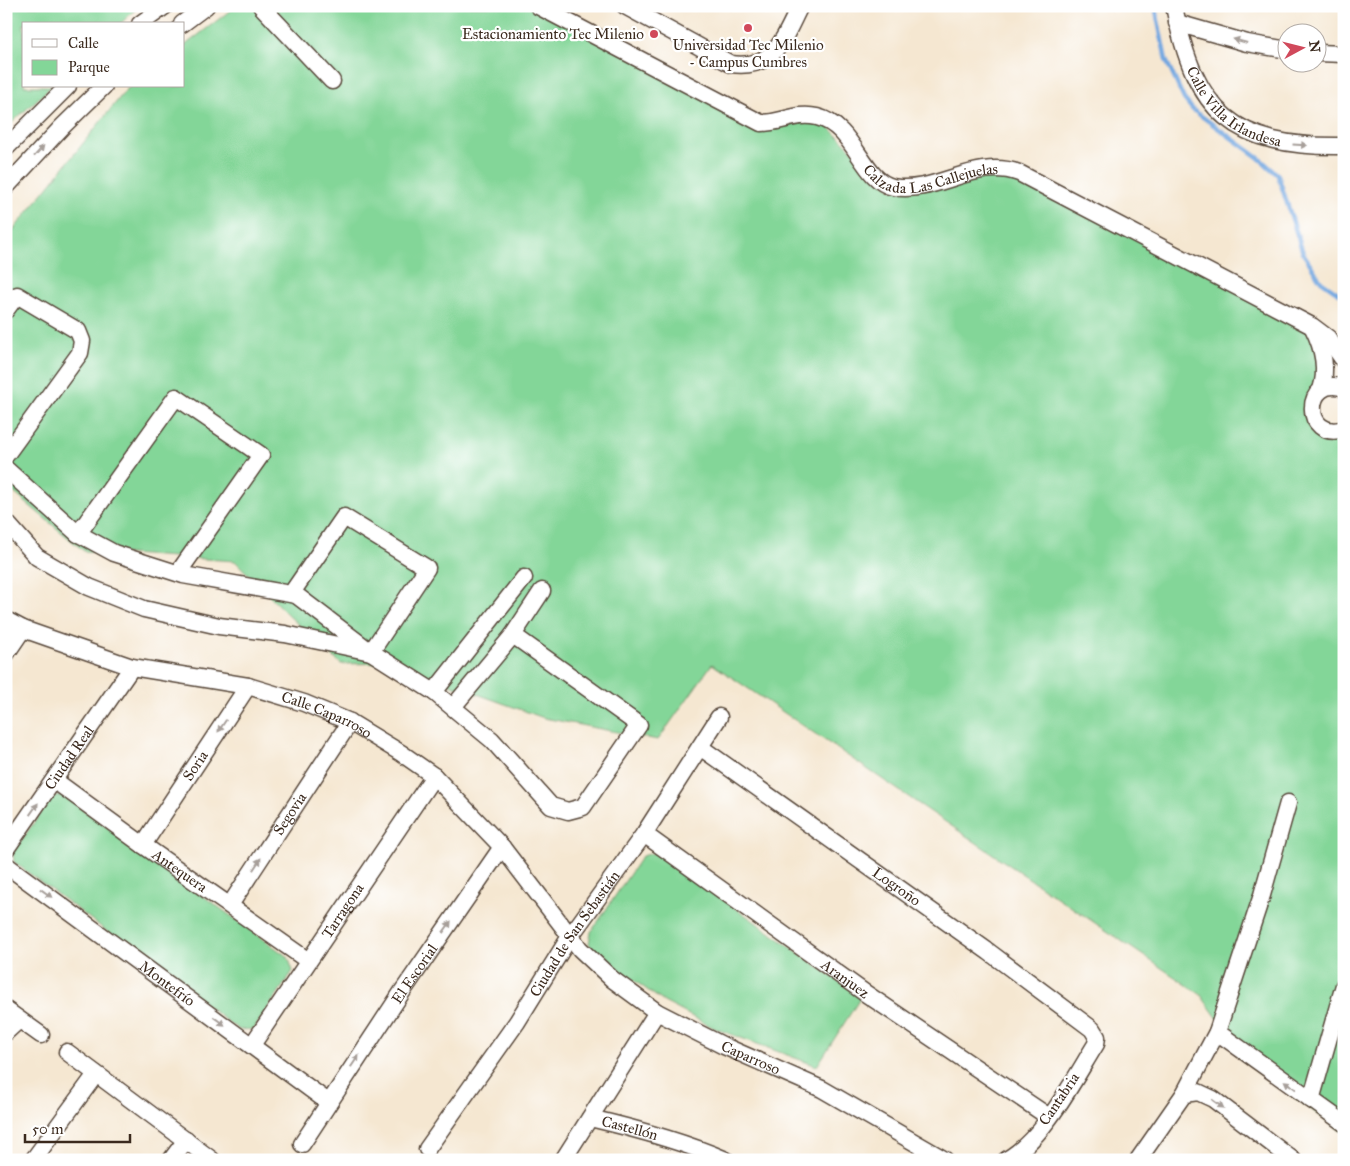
<svg xmlns="http://www.w3.org/2000/svg" width="1350" height="1166" viewBox="0 0 1350 1166" font-family="'IM FELL Great Primer',serif">
	<style>
		.green { fill: #83d698; stroke: #5f805b }
		.lines { fill: none; stroke-linecap: round; stroke-linejoin: round }
		.stream { stroke: #73a7e0; stroke-width: 4.5 }
		.minor-casing { stroke: #574639; stroke-width: 19 }
		.minor { stroke: #fff; stroke-width: 16 }
		.oneway { fill: #a79f9a }
		.poi-dot { fill: #d1495b; stroke: #fff; stroke-width: 2 }
		.labels { text-anchor: middle; stroke-width: 4.5; stroke-linejoin: round; paint-order: stroke }
		.poi-label { font-size: 15px; fill: #3b2a1e; stroke: #fff; text-anchor: end }
		.street-label { font-size: 15px; fill: #3b2a1e; stroke: #fff }
	</style>
	<rect width="100%" height="100%" fill="#fff"/>
	<filter id="ink" filterUnits="userSpaceOnUse"><feTurbulence type="fractalNoise" baseFrequency=".02" numOctaves="2"/><feDisplacementMap in="SourceGraphic" scale="10" xChannelSelector="R" yChannelSelector="G"/><feConvolveMatrix kernelMatrix="1 2 1 2 8 2 1 2 1" color-interpolation-filters="sRGB"/></filter>
	<filter id="wash" filterUnits="userSpaceOnUse"><feTurbulence type="fractalNoise" baseFrequency=".0096" numOctaves="4" result="noise"/><feDisplacementMap in="SourceGraphic" scale="20" xChannelSelector="R" yChannelSelector="G"/><feGaussianBlur stdDeviation="1.12" result="paint"/><feColorMatrix in="noise" values="0 0 0 0 0 0 0 0 0 0 0 0 0 0 0 0 0 1.4 0 .05"/><feComposite in="paint" operator="in"/></filter>
	<g filter="url(#wash)">
		<rect width="100%" height="100%" fill="#f5e7d1"/>
		<g class="green">
			<polygon points="6,6 139,6 120,24 24,24 24,86 52,86 6,128"/>
			<polygon points="236,6 529,6 766,126 823,121 892,190 976,174 1016,174 1314,328 1335,356 1302,414 1344,437 1344,1133 1238,1057 1223,1026 1200,994 712,664 658,740 544,718 391,663 341,664 288,615 235,561 84,551 6,486 6,239 126,90 131,86 184,86 184,46"/>
			<polygon points="53,796 64,796 288,957 293,971 254,1029 239,1030 14,862 13,852"/>
			<polygon points="653,853 662,856 861,997 817,1066 714,1028 664,1002 592,950 589,943 591,932 642,856"/>
		</g>
		<g class="lines">
			<polyline class="stream" points="1155,6 1166,60 1184,99 1193,110 1259,158 1278,175 1303,253 1321,281 1344,297"/>
		</g>
	</g>
	<g filter="url(#ink)">
		<g class="lines">
			<defs>
				<g id="minor">
					<polyline points="261,6 332,81"/>
					<path id="s1" d="M 538,6 L 761,123 C 782,123 796,112 817,117 C 855,126 862,181 893,187 C 936,195 974,157 1019,173 L 1312,326 L 1328,338 L 1344,361"/>
					<path d="M 625,6 L 731,64 C 775,70 783,39 800,6"/>
					<path id="s2" d="M 1174,6 C 1195,113 1233,148 1344,146"/>
					<polyline points="1177,23 1247,43 1288,50"/>
					<polyline points="140,24 165,6"/>
					<polyline points="182,24 206,6"/>
					<polyline points="1318,53 1344,54"/>
					<polyline points="6,148 68,86"/>
					<polyline points="6,187 62,127 104,86"/>
					<polyline points="6,310 17,295 78,331 82,341 80,353 6,455"/>
					<path d="M 1313,328 C 1323,348 1328,368 1321,390"/>
					<path d="M 1344,388 C 1303,374 1302,442 1344,429"/>
					<polyline points="6,469 77,533 114,553 183,575 296,595 371,652 434,692 492,740 551,806 568,811 583,807 639,725 513,635 542,591"/>
					<polyline points="6,522 37,557 89,587 144,609 219,626 285,634 371,652 427,568 344,517 291,594"/>
					<polyline points="78,534 176,397 261,455 178,573"/>
					<path id="s3" d="M 6,620 L 23,629 L 132,667 L 248,686 L 304,703 L 350,722 L 401,753 L 434,776 L 502,847 L 580,949 L 612,979 L 657,1012 L 724,1046 L 822,1089 L 945,1160"/>
					<polyline points="6,654 23,629"/>
					<polyline points="434,692 524,578"/>
					<polyline points="453,707 513,635"/>
					<path id="s4" d="M 700,747 L 989,952 L 1092,1029 L 1097,1037 L 1096,1044 C 1074,1079 1043,1140 1006,1160"/>
					<path id="s5" d="M 54,780 L 143,845 L 307,960"/>
					<path id="s6" d="M 644,834 L 865,993 L 1049,1117"/>
					<path id="s7" d="M 143,845 L 248,686"/>
					<path id="s8" d="M 6,849 L 132,667"/>
					<path id="s9" d="M 6,865 L 328,1102"/>
					<path id="s10" d="M 230,905 L 350,722"/>
					<polyline points="6,1010 41,1035"/>
					<polyline points="6,1032 19,1020"/>
					<polyline points="1217,1032 1344,1123"/>
					<path id="s11" d="M 252,1045 L 434,776"/>
					<polyline points="67,1052 212,1160"/>
					<polyline points="1184,1094 1198,1092 1213,1099 1293,1160"/>
					<polyline points="1311,1100 1344,985"/>
					<path id="s12" d="M 590,1118 C 637,1129 682,1141 726,1160"/>
					<path id="s13" d="M 302,1144 L 402,992 L 502,847"/>
					<path id="s14" d="M 427,1149 L 517,1022 L 569,938 L 644,834 L 719,717"/>
					<polyline points="33,1160 96,1074"/>
					<polyline points="171,1160 186,1140"/>
					<polyline points="563,1160 657,1012"/>
					<polyline points="1138,1160 1184,1094 1217,1032 1262,895 1288,803"/>
				</g>
			</defs>
			<use href="#minor" class="minor-casing"/>
			<use href="#minor" class="minor"/>
		</g>
		<defs><path id="oneway-solid" d="M-6-.8H1V-3.2L6.5 0L1 3.2V.8H-6Z" transform="scale(1.25)"/></defs>
		<g class="oneway">
			<use href="#oneway-solid" transform="translate(1240 41) rotate(-164)"/>
			<use href="#oneway-solid" transform="translate(1300 145) rotate(4)"/>
			<use href="#oneway-solid" transform="translate(39 151) rotate(-48)"/>
			<use href="#oneway-solid" transform="translate(222 726) rotate(124)"/>
			<use href="#oneway-solid" transform="translate(34 809) rotate(-55)"/>
			<use href="#oneway-solid" transform="translate(257 864) rotate(-57)"/>
			<use href="#oneway-solid" transform="translate(46 893) rotate(36)"/>
			<use href="#oneway-solid" transform="translate(447 927) rotate(-55)"/>
			<use href="#oneway-solid" transform="translate(219 1021) rotate(36)"/>
			<use href="#oneway-solid" transform="translate(355 1061) rotate(-56)"/>
			<use href="#oneway-solid" transform="translate(1290 1085) rotate(-144)"/>
			<use href="#oneway-solid" transform="translate(1218 1104) rotate(36)"/>
		</g>
	</g>
	<g class="poi-dot">
		<circle cx="748" cy="28" r="5"/>
		<circle cx="654" cy="34" r="5"/>
	</g>
	<g class="labels">
		<g class="poi-label">
			<text x="644" y="39">Estacionamiento Tec Milenio</text>
			<text x="748" y="50" text-anchor="middle">Universidad Tec Milenio<tspan x="748" dy="17">- Campus Cumbres</tspan></text>
		</g>
		<g class="street-label">
			<text dy="5" stroke="none"><textPath href="#s2" startOffset="125">Calle Villa Irlandesa</textPath></text>
			<text dy="5" stroke="none"><textPath href="#s1" startOffset="451">Calzada Las Callejuelas</textPath></text>
			<text dy="5" stroke="none"><textPath href="#s3" startOffset="336">Calle Caparroso</textPath></text>
			<text dy="5" stroke="none"><textPath href="#s8" startOffset="111">Ciudad Real</textPath></text>
			<text dy="5" stroke="none"><textPath href="#s7" startOffset="95">Soria</textPath></text>
			<text dy="5" stroke="none"><textPath href="#s10" startOffset="109">Segovia</textPath></text>
			<text dy="5" stroke="none"><textPath href="#s5" startOffset="155">Antequera</textPath></text>
			<text dy="5" stroke="none"><textPath href="#s4" startOffset="241">Logroño</textPath></text>
			<text dy="5" stroke="none"><textPath href="#s11" startOffset="162">Tarragona</textPath></text>
			<text dy="5" stroke="none"><textPath href="#s14" startOffset="261">Ciudad de San Sebastián</textPath></text>
			<text dy="5" stroke="none"><textPath href="#s13" startOffset="204">El Escorial</textPath></text>
			<text dy="5" stroke="none"><textPath href="#s6" startOffset="248">Aranjuez</textPath></text>
			<text dy="5" stroke="none"><textPath href="#s9" startOffset="200">Montefrío</textPath></text>
			<text dy="5" stroke="none"><textPath href="#s3" startOffset="891">Caparroso</textPath></text>
			<text transform="translate(1059 1099) rotate(-56)" y="5">Cantabria</text>
			<text dy="5" stroke="none"><textPath href="#s12" startOffset="41">Castellón</textPath></text>
		</g>
	</g>
	<rect width="1350" height="1166" fill="none" stroke="#fff" stroke-width="25"/>
	<rect x="22" y="22" width="162" height="65" fill="#ffffff" stroke="#b1aaa5"/>
	<rect x="32" y="39" width="25" height="8" fill="#ffffff" stroke="#b1aaa5"/>
	<text x="68" y="48" font-size="15" fill="#3b2a1e">Calle</text>
	<rect x="32" y="60" width="25" height="15" fill="#83d698" stroke="#b1aaa5"/>
	<text x="68" y="72" font-size="15" fill="#3b2a1e">Parque</text>
	<g transform="translate(1302 48) rotate(83)"><circle r="24" fill="#ffffff" stroke="#b1aaa5"/>
	<path d="M0-4L9 19L0 12L-9 19Z" fill="#d1495b"/>
	<text y="-8" font-size="14" font-weight="bold" text-anchor="middle" fill="#3b2a1e">N</text>
	</g>
	<path d="M25 1134v8h105v-8" fill="none" stroke="#3b2a1e" stroke-width="2.5"/>
	<text x="32" y="1134" font-size="15" fill="#3b2a1e" stroke="#ffffff" stroke-width="4" paint-order="stroke">50 m</text>
</svg>
